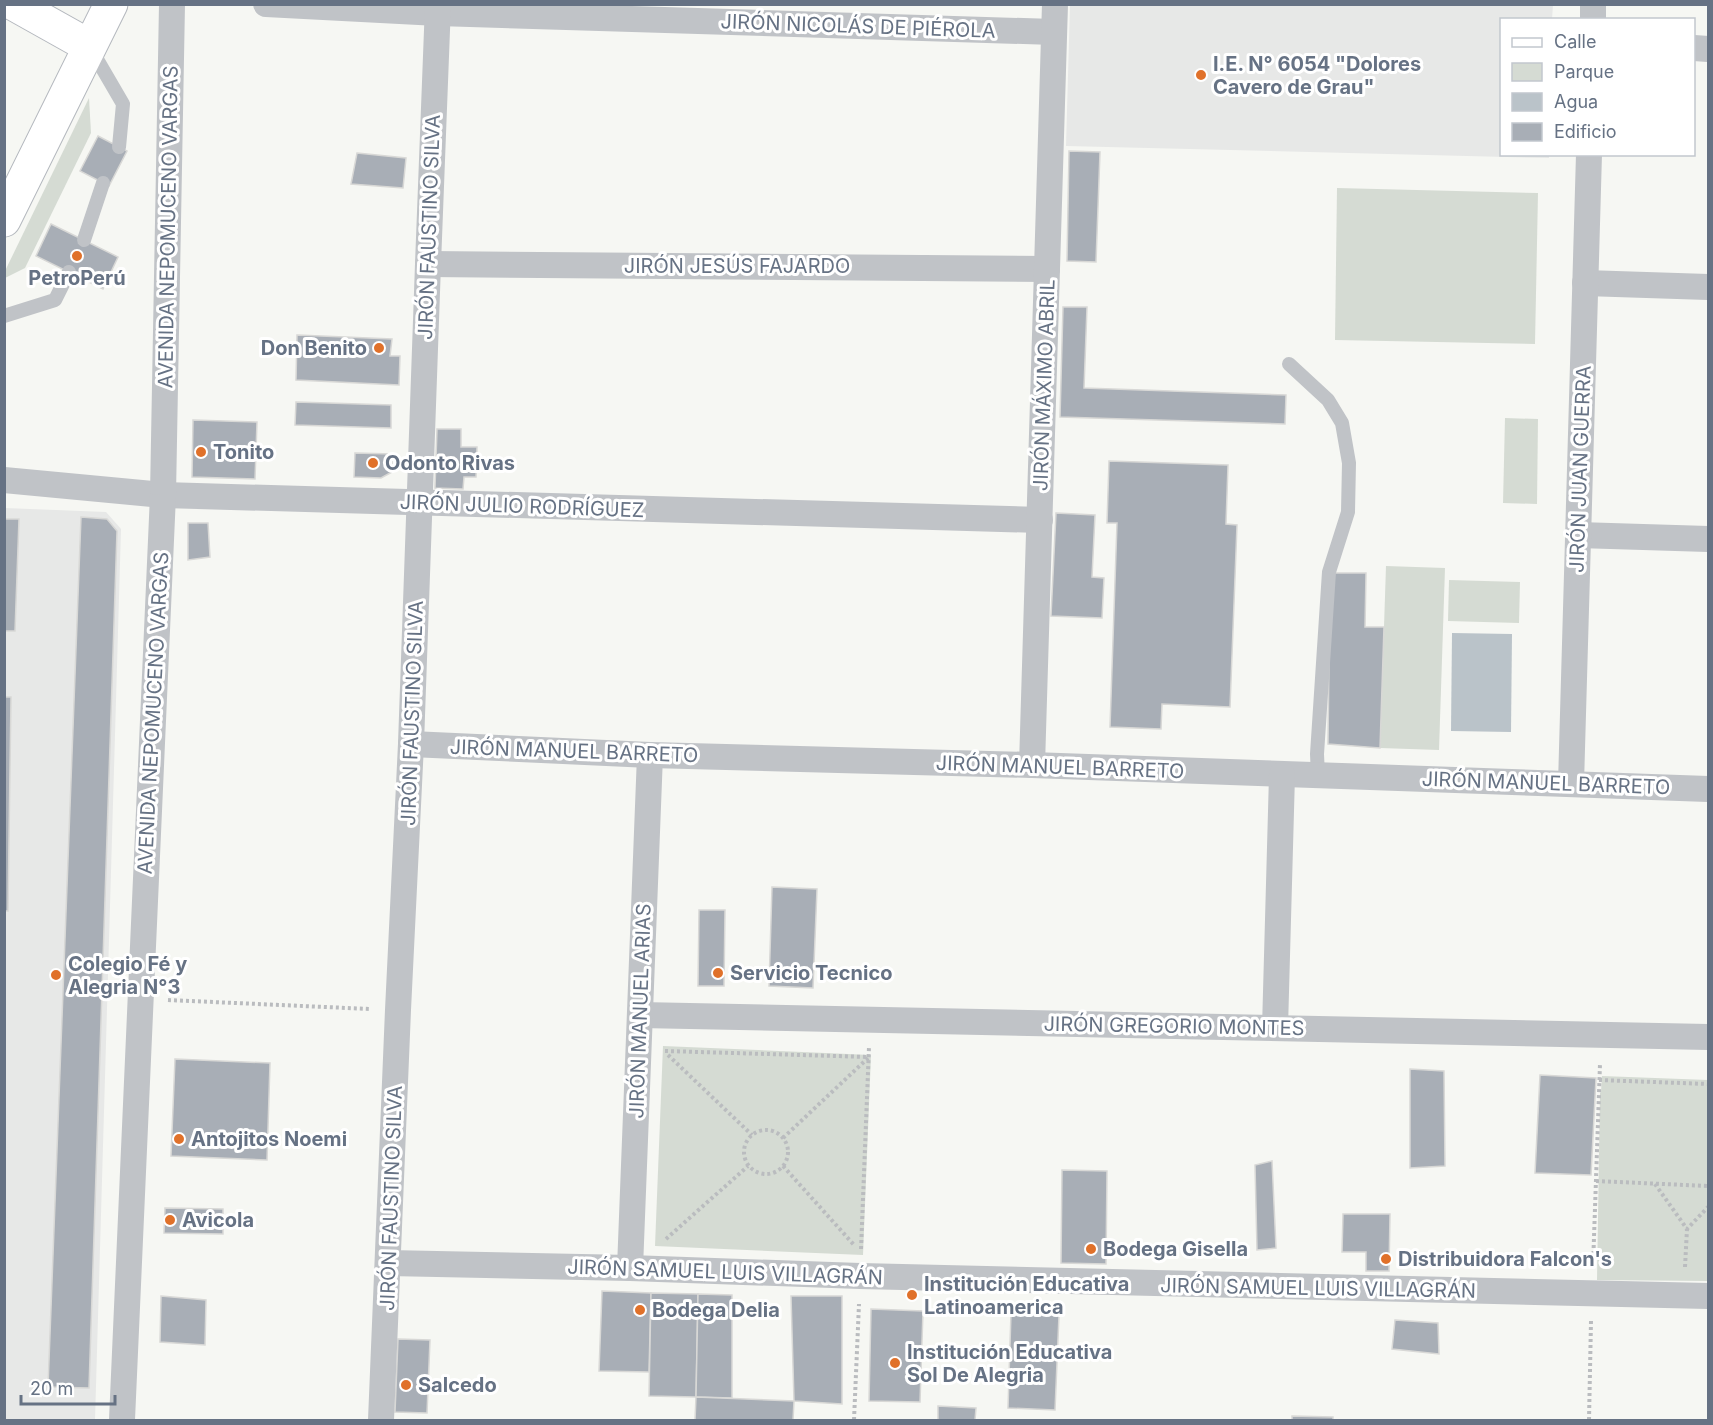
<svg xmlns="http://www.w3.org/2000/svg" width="1713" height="1425" viewBox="0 0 1713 1425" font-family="Inter,sans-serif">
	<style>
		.built { fill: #e7e8e7 }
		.green { fill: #d5dbd3 }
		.water { fill: #bac3c9 }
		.building { fill: #a8aeb6; stroke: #d8d8d6; stroke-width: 1.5 }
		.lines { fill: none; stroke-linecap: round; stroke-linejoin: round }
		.secondary-casing { stroke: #b4b8be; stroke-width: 35 }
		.path { stroke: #babcbf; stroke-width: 4; stroke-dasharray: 3 3; stroke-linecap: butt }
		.service { stroke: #c0c3c7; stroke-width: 14 }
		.minor { stroke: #c0c3c7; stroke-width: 26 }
		.secondary { stroke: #fff; stroke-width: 33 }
		.poi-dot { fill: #e0712a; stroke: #fff; stroke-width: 2 }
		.labels { text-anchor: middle; stroke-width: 6; stroke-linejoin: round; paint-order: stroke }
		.street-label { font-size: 20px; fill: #667284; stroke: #fff }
		.poi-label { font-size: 20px; font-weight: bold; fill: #667284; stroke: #fff; text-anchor: start }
	</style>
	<rect width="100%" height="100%" fill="#f6f7f3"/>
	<g class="built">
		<polygon points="1070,5 1553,5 1552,19 1502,20 1502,154 1549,155 1549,158 1066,146"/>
		<polygon points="5,508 106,512 121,529 95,1420 5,1420"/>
	</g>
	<g class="green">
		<polygon points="89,98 91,133 25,268 5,278 5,271"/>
		<polygon points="1337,188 1538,193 1535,344 1335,340"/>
		<polygon points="1505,418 1538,419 1537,504 1503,503"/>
		<polygon points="1386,566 1445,568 1439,750 1380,748"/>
		<polygon points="1449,580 1520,582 1519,623 1448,621"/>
		<polygon points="663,1046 871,1055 863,1255 655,1246"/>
		<polygon points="1602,1076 1708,1080 1708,1281 1597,1280 1600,1093 1601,1092"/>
	</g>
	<polygon class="water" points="1452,633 1512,634 1511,732 1451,731"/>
	<g class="building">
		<polygon points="98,136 127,151 109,186 80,171"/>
		<polygon points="1069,151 1100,152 1096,262 1067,261"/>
		<polygon points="357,153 406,158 403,188 351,184"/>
		<polygon points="51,224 118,257 103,289 36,256"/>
		<polygon points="1063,307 1087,307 1084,388 1286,395 1285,424 1060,417"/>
		<polygon points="297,335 392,339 390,356 400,356 399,385 296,380"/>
		<polygon points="296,402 391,405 391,428 295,425"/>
		<polygon points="193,420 257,422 255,479 192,477"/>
		<polygon points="437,429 461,429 461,447 477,447 476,477 464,477 463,489 435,488"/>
		<polygon points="355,453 392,454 392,472 381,478 354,477"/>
		<polygon points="1109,461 1228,465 1226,524 1237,525 1230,707 1162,704 1161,729 1110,727 1117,523 1107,523"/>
		<polygon points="1056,513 1095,515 1092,577 1104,578 1102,618 1051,616"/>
		<polygon points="81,517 107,519 117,531 89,1388 48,1387"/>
		<polygon points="4,519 19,519 15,631 4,631"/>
		<polygon points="188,523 208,523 210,557 188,560"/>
		<polygon points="1330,573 1366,573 1365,627 1384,627 1380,748 1328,744"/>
		<polygon points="4,697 11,697 8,911 4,911"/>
		<polygon points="772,887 817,889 813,988 769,986"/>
		<polygon points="699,910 725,910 724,986 698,986"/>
		<polygon points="175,1059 270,1063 267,1160 171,1156"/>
		<polygon points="1410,1069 1444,1071 1445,1166 1410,1168"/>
		<polygon points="1540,1075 1596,1078 1591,1175 1535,1173"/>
		<polygon points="1272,1161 1276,1248 1257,1250 1255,1165"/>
		<polygon points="1062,1170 1107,1171 1106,1264 1061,1263"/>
		<polygon points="165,1208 223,1209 223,1234 164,1233"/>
		<polygon points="1343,1214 1390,1214 1389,1271 1366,1271 1366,1252 1342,1252"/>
		<polygon points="602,1291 651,1293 649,1372 599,1371"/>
		<polygon points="651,1293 698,1294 696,1397 649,1396"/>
		<polygon points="698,1294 732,1295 732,1398 696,1397"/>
		<polygon points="161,1296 206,1300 205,1345 160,1342"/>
		<polygon points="791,1296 842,1296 842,1404 794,1401"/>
		<polygon points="871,1309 923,1311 920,1402 869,1401"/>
		<polygon points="1011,1313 1059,1315 1055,1410 1008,1408"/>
		<polygon points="1395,1320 1438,1323 1439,1354 1392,1349"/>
		<polygon points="398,1339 430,1340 427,1413 395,1412"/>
		<polygon points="696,1397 794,1401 793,1420 695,1420"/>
		<polygon points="938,1406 976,1408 975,1420 938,1420"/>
		<polygon points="1292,1416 1333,1417 1333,1420 1292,1420"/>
	</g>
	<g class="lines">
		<defs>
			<g id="secondary">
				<polyline points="14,4 89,46"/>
				<polyline points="4,220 111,4"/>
			</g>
		</defs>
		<use href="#secondary" class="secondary-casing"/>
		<g class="path">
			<polyline points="168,1000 370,1009"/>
			<polyline points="665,1051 869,1057"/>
			<polyline points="668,1055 752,1135"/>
			<polyline points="1599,1080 1708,1084"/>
			<circle cx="766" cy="1152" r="22"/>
			<polyline points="783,1138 868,1058"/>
			<polyline points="783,1166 855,1246"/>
			<polyline points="1596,1181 1708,1186"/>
			<polyline points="1655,1184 1687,1229 1708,1207"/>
			<polyline points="666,1239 748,1166"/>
			<polyline points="861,1249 869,1047"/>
			<polyline points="1593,1266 1600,1064"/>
			<polyline points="1685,1267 1687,1229"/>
			<polyline points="854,1420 859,1304"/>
			<polyline points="1589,1420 1591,1321"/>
		</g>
		<g class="service">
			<polyline points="91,49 123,104 119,147"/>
			<polyline points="84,240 103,183"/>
			<polyline points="4,316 55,300 69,272"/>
			<polyline points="1289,364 1328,400 1342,423 1349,463 1348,512 1329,572 1317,754 1318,776"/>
		</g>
		<g class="minor">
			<polyline points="266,4 438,13 1054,32"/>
			<polyline points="1593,20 1593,4"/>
			<polyline points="1694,48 1708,49"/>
			<polyline points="428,264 1047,269"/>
			<polyline points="1585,283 1708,287"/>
			<polyline points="4,480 163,495 1040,520"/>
			<polyline points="1578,535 1708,539"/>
			<polyline points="411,744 650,755 1032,765 1708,789"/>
			<polyline points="1032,765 1055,4"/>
			<polyline points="1571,784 1589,154"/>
			<polyline points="640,1015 1708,1037"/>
			<polyline points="1275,1028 1282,775"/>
			<polyline points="388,1263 630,1268 860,1276 1708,1296"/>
			<polyline points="630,1268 650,755"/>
			<polyline points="122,1420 163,495 172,4"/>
			<polyline points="381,1420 398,1010 411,744 428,264 438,4"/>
		</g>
		<use href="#secondary" class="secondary"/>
	</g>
	<g class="poi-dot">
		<circle cx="1201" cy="75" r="6"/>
		<circle cx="77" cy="256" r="6"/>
		<circle cx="379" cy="348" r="6"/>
		<circle cx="201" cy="452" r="6"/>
		<circle cx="373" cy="463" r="6"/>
		<circle cx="718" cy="973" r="6"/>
		<circle cx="56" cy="975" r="6"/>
		<circle cx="179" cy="1139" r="6"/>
		<circle cx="170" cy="1220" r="6"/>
		<circle cx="1091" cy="1249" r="6"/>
		<circle cx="1386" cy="1259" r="6"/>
		<circle cx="912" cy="1295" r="6"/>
		<circle cx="640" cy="1310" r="6"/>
		<circle cx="895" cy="1363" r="6"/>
		<circle cx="406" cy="1385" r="6"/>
	</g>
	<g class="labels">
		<g class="street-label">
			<text transform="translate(858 26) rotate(2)" y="7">JIRÓN NICOLÁS DE PIÉROLA</text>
			<text transform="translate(168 227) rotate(-89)" y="7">AVENIDA NEPOMUCENO VARGAS</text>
			<text transform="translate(429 227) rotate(-88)" y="7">JIRÓN FAUSTINO SILVA</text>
			<text x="737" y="273">JIRÓN JESÚS FAJARDO</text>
			<text transform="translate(1044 385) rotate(-88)" y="7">JIRÓN MÁXIMO ABRIL</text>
			<text transform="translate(1580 469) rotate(-88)" y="7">JIRÓN JUAN GUERRA</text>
			<text transform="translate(522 506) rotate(2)" y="7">JIRÓN JULIO RODRÍGUEZ</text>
			<text transform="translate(153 713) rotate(-87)" y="7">AVENIDA NEPOMUCENO VARGAS</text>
			<text transform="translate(412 713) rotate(-88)" y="7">JIRÓN FAUSTINO SILVA</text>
			<text transform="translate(574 751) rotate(2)" y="7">JIRÓN MANUEL BARRETO</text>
			<text transform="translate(1060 767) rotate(2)" y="7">JIRÓN MANUEL BARRETO</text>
			<text transform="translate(1546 783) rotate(2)" y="7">JIRÓN MANUEL BARRETO</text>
			<text transform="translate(640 1011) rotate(-88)" y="7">JIRÓN MANUEL ARIAS</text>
			<text transform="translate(1174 1026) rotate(1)" y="7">JIRÓN GREGORIO MONTES</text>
			<text transform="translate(391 1198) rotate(-88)" y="7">JIRÓN FAUSTINO SILVA</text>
			<text transform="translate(725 1272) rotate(2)" y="7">JIRÓN SAMUEL LUIS VILLAGRÁN</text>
			<text transform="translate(1318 1288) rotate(1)" y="7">JIRÓN SAMUEL LUIS VILLAGRÁN</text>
		</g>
		<g class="poi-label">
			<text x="1213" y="71">I.E. N° 6054 "Dolores<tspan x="1213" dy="23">Cavero de Grau"</tspan></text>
			<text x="77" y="285" text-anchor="middle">PetroPerú</text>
			<text x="367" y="355" text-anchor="end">Don Benito</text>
			<text x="213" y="459">Tonito</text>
			<text x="385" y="470">Odonto Rivas</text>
			<text x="68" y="971">Colegio Fé y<tspan x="68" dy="23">Alegria N°3</tspan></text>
			<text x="730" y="980">Servicio Tecnico</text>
			<text x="191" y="1146">Antojitos Noemi</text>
			<text x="182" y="1227">Avicola</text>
			<text x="1103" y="1256">Bodega Gisella</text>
			<text x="1398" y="1266">Distribuidora Falcon's</text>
			<text x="924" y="1291">Institución Educativa<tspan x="924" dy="23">Latinoamerica</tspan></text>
			<text x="652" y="1317">Bodega Delia</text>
			<text x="907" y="1359">Institución Educativa<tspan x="907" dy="23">Sol De Alegria</tspan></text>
			<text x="418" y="1392">Salcedo</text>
		</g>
	</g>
	<rect width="1713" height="1425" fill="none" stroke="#667284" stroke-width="12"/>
	<rect x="1500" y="18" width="195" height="138" fill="#ffffff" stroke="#c2c7ce" stroke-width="1.5"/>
	<rect x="1512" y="38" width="30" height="9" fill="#ffffff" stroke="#c2c7ce" stroke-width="1.5"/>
	<text x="1554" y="48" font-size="18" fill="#667284">Calle</text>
	<rect x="1512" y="63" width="30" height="18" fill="#d5dbd3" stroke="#c2c7ce" stroke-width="1.5"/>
	<text x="1554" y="78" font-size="18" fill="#667284">Parque</text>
	<rect x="1512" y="93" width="30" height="18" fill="#bac3c9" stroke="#c2c7ce" stroke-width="1.5"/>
	<text x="1554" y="108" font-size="18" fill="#667284">Agua</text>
	<rect x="1512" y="123" width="30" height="18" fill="#a8aeb6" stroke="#c2c7ce" stroke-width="1.5"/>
	<text x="1554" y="138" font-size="18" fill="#667284">Edificio</text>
	<path d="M21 1395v9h94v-9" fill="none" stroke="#667284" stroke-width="3"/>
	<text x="30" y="1395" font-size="18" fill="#667284" stroke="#ffffff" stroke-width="4.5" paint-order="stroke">20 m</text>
</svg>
